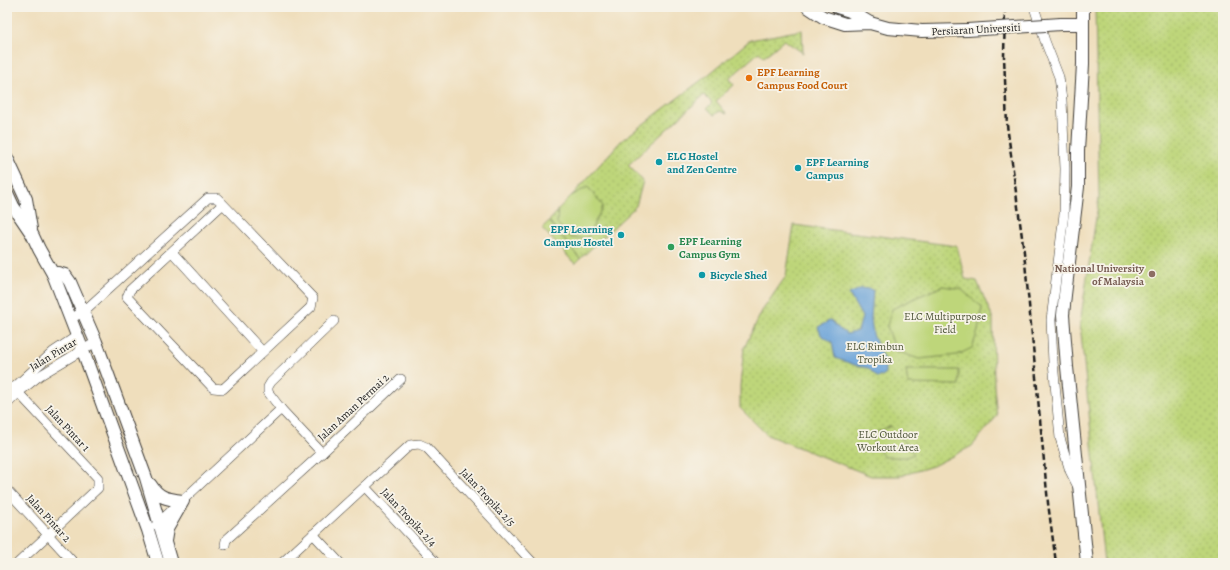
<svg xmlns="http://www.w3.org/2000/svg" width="1230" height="570" viewBox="0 0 1230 570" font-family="Alegreya,serif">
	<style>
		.grass { fill: url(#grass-dots); stroke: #6d794b }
		.green { fill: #bed67a; stroke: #6d794b }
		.water { fill: #69a2d8; stroke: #425f7a }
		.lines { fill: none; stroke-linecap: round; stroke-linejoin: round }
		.minor-casing { stroke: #3c3934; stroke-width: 10 }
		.tertiary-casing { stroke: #3c3934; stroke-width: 14 }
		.minor { stroke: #fff; stroke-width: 9 }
		.tertiary { stroke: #fff; stroke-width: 12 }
		.rail { stroke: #1c1c1c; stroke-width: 2.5; stroke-dasharray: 6 3; stroke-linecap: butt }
		.tertiary-bridge-casing { stroke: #3c3934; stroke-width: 14; stroke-linecap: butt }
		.tertiary-bridge { stroke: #fff; stroke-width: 12 }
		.food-dot { fill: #e8710a; stroke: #f7f3e8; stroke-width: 1.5 }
		.culture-dot { fill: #0f9aa8; stroke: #f7f3e8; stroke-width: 1.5 }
		.leisure-dot { fill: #2e9e5b; stroke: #f7f3e8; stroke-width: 1.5 }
		.education-dot { fill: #8d6e63; stroke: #f7f3e8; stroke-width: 1.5 }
		.labels { text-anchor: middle; stroke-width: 3.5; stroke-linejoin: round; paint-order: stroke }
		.street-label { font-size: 11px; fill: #1c1c1c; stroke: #f7f3e8 }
		.food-label { font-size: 11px; font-weight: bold; fill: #c56008; stroke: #f7f3e8; text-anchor: start }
		.culture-label { font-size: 11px; font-weight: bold; fill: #0d838f; stroke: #f7f3e8; text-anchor: start }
		.leisure-label { font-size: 11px; font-weight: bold; fill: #27864d; stroke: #f7f3e8; text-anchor: start }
		.education-label { font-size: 11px; font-weight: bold; fill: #785e54; stroke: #f7f3e8; text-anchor: end }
		.park-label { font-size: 11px; fill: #4d5438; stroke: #f7f3e8 }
	</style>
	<defs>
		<pattern id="grass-dots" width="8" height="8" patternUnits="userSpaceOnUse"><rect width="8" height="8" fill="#bed67a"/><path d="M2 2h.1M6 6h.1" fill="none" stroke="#a3b769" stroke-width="1.8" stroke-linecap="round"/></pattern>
	</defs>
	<rect width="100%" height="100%" fill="#f7f3e8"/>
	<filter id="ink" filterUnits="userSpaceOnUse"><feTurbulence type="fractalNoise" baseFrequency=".025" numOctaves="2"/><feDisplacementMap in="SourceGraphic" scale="8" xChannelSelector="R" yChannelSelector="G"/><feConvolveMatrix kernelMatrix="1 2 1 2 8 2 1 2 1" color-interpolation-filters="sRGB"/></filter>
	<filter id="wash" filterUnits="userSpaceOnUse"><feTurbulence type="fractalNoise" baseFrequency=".012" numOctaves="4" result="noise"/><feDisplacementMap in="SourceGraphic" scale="16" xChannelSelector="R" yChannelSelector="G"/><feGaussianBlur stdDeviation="0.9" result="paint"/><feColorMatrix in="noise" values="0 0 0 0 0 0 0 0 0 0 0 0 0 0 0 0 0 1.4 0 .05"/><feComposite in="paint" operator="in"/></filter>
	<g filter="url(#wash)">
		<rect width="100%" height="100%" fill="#efdebc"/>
		<g class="grass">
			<polygon points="1095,7 1223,7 1223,563 1104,563 1080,323 1099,198"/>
			<polygon points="802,30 803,53 784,40 764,57 759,52 729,79 734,85 716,101 727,114 720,111 714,115 707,108 712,103 704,95 628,165 643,181 636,206 580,259 549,221 621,141 708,75 750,40"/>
			<polygon points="794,225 957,246 965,279 977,281 993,319 994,386 997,416 972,446 933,466 900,476 871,476 767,435 740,408 740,386 744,348 762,311 786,276"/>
		</g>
		<g class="green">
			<polygon points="588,187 603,206 587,238 571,238 557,223 558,209 571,196"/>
			<polygon points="549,221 580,259 575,264 542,228"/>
			<polygon points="943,286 961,289 982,307 978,331 972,348 957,355 919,359 896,351 887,326 892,309 917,297"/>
			<polygon points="906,370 959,370 959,385 908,384"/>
			<polygon points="891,426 914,454 906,457 884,457 869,436"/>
		</g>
		<polygon class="water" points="862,288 873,290 871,319 873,334 879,350 885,362 885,374 878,378 868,368 858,366 835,358 832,342 821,335 818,327 831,320 838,328 847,334 858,331 862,317 849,294"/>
	</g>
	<g filter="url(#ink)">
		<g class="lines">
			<defs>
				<g id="minor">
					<polyline points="1034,7 1045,41 1059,77 1062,100 1065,169 1064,214 1051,320 1053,362 1060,438 1070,471 1077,485"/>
					<polyline points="172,252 262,351"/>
					<polyline points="70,319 83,312 208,198 217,198 223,204 313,298 311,307 223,389 213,388 127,297 130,290 223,204"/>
					<polyline points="13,387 98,478 98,488 18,563"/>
					<polyline points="7,394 53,352 77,336"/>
					<polyline points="7,404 19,392 39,376 96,342"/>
					<polyline points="281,409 268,392 268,387 271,382 334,321"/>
					<polyline points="322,453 401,379"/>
					<polyline points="365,487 436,563"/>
					<polyline points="7,490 74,563"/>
					<polyline points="156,525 281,409 322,453 226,540 225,545"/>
					<polyline points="313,534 340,563"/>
					<polyline points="282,563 410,445 419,444 426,447 533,563"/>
				</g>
				<g id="tertiary">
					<polyline points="808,7 823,17 845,24 870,23 888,28 922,31 967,30"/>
					<polyline points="837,7 850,11 870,23"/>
					<polyline points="1083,7 1083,64 1078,151 1078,187 1065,295 1063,315 1067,367 1087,563"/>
					<polyline points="1061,24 1083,24"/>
					<polyline points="7,158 26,199 31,229"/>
					<polyline points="7,193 13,206 32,234 39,249 53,274 83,351 148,530 158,563"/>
					<polyline points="53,274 58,273 65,275 70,282 96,342 146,478 171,563"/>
					<path d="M 150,484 C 159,498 166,499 183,501 L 167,529 L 165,541"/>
				</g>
			</defs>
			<use href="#minor" class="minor-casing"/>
			<use href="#tertiary" class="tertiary-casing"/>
			<use href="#minor" class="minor"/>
			<use href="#tertiary" class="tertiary"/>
			<polyline class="rail" points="1005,7 1004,57 1007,125 1024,252 1048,503 1056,563"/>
			<defs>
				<polyline id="tertiary-bridge" points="967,30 1061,24"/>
			</defs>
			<use href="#tertiary-bridge" class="tertiary-bridge-casing"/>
			<use href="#tertiary-bridge" class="tertiary-bridge"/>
		</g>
	</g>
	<circle class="food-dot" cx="749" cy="78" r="4"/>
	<g class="culture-dot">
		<circle cx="659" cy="162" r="4"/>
		<circle cx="798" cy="168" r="4"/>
		<circle cx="621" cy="235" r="4"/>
		<circle cx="702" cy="275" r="4"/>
	</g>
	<circle class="leisure-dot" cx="671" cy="247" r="4"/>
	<circle class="education-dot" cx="1152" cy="274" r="4"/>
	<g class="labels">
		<g class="street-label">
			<text transform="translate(976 29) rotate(-3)" y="4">Persiaran Universiti</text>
			<text transform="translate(53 354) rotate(-31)" y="4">Jalan Pintar</text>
			<text transform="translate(353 407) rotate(-43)" y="4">Jalan Aman Permai 2</text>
			<text transform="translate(68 428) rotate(47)" y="4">Jalan Pintar 1</text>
			<text transform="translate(488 497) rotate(47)" y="4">Jalan Tropika 2/5</text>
			<text transform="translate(409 517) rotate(47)" y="4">Jalan Tropika 2/4</text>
			<text transform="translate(49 518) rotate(48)" y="4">Jalan Pintar 2</text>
		</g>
		<g class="food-label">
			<text x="757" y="76">EPF Learning<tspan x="757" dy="13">Campus Food Court</tspan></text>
		</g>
		<g class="culture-label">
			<text x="667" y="160">ELC Hostel<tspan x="667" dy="13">and Zen Centre</tspan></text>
			<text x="806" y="166">EPF Learning<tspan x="806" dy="13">Campus</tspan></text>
			<text x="613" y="233" text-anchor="end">EPF Learning<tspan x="613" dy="13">Campus Hostel</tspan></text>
			<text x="710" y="279">Bicycle Shed</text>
		</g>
		<g class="leisure-label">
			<text x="679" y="245">EPF Learning<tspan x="679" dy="13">Campus Gym</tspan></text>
		</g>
		<g class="education-label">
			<text x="1144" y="272">National University<tspan x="1144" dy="13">of Malaysia</tspan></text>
		</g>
		<g class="park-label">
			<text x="945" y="320">ELC Multipurpose<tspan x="945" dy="13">Field</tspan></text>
			<text x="875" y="350">ELC Rimbun<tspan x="875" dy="13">Tropika</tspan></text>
			<text x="888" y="438">ELC Outdoor<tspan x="888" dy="13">Workout Area</tspan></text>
		</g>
	</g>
	<rect width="1230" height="570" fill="none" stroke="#f7f3e8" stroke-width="24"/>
</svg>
